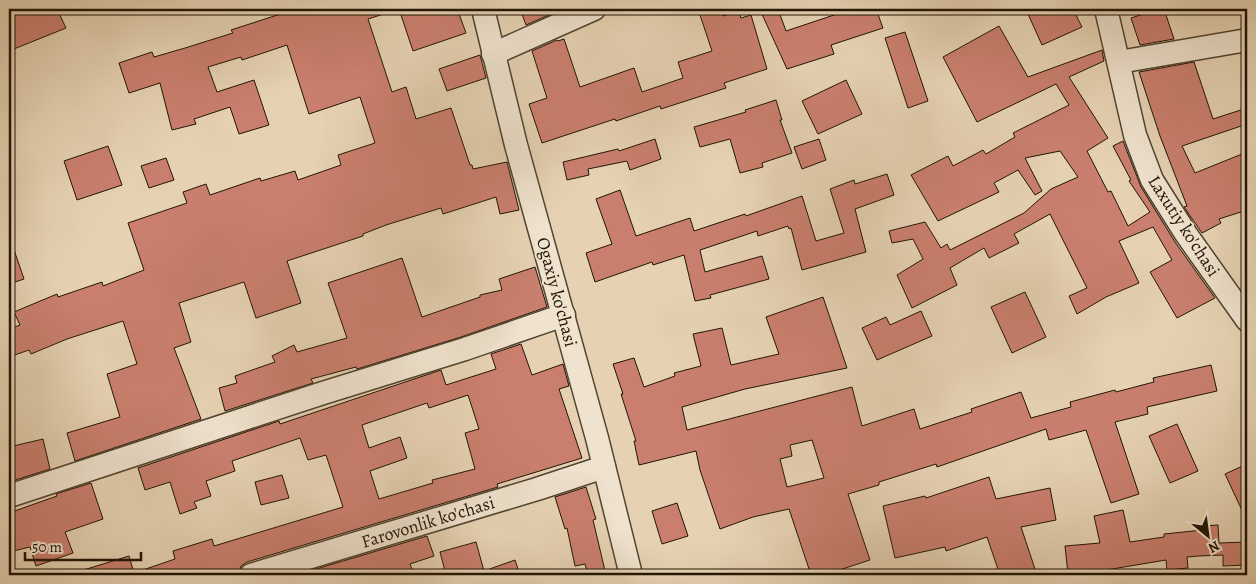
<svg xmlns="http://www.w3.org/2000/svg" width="1256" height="584" viewBox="0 0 1256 584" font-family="Alegreya,serif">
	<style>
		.building { fill: #ca7f6e; stroke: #211505; fill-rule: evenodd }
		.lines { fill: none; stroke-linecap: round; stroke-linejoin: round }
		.minor-casing { stroke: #524430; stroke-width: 25 }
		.minor { stroke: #efe2ce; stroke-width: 22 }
		.labels { text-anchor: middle; stroke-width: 4; stroke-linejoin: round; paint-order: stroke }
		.street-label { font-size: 18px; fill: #211505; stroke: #efe2ce }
	</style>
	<rect width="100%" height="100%" fill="#e6d2b3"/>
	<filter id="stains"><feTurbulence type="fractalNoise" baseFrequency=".004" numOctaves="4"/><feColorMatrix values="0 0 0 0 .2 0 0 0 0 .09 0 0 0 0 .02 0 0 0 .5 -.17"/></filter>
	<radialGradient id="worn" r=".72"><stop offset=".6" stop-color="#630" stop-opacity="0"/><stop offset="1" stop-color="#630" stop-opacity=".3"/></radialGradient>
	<g class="building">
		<polygon points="9,9 57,9 66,28 9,51"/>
		<polygon points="296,9 393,9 393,11 368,19 392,92 406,87 416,119 451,108 470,165 472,165 473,169 507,162 519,210 500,214 496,197 443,214 441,208 386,225 363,234 363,236 287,261 301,303 256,318 244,282 179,303 191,342 174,348 201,419 75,461 67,433 120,417 107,374 137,364 123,321 67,339 31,354 29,350 9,357 9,329 20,325 14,312 57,294 58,297 102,282 103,286 144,270 128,223 187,203 183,192 206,184 210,195 260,178 261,181 295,171 298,180 341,165 338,155 375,143 360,97 309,114 287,45 242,60 241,57 208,67 217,92 254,80 269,125 239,134 230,107 194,119 196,124 172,130 160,83 129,93 119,63 152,52 154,57 185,48 233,33 231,30"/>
		<polygon points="399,9 445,9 446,15 458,11 466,33 413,51"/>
		<polygon points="520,9 547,9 549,15 526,25"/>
		<polygon points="698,9 722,9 723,16 739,11 741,18 751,15 767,69 724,83 726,88 661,109 660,106 616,121 615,119 542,143 529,104 547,98 532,51 557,40 558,41 564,39 580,87 634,68 642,92 683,78 678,62 712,51"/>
		<polygon points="769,9 778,9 786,31 834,15 832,9 876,9 883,28 831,45 834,54 787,69 761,12"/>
		<polygon points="1040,9 1073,9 1082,27 1042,45 1028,14"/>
		<polygon points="1159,9 1164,9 1174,39 1140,45 1131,18"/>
		<polygon points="999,26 1028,77 1102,50 1104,61 1069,77 1108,138 1087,151 1108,192 1111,191 1128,226 1150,212 1129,181 1131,180 1113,146 1123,141 1141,187 1175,242 1215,298 1177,318 1150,272 1172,260 1153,227 1119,241 1139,283 1106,297 1077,314 1069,296 1087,288 1050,214 1014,234 1019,243 989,258 984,248 950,268 957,285 912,308 897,275 923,259 913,239 892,243 889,231 925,222 941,248 947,244 950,250 1024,213 1051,189 1078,177 1060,151 1025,158 1042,191 1035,195 1018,170 994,183 999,192 938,221 911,175 948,156 953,166 983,150 986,154 1015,137 1013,133 1069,105 1056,84 977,122 943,57"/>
		<polygon points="905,32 928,101 908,108 885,38"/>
		<polygon points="480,55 486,78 447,91 439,69"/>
		<polygon points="1194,62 1213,119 1247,108 1247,124 1182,146 1195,173 1247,152 1247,210 1219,219 1221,223 1202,233 1184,207 1187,206 1160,136 1139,72"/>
		<polygon points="846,80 862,114 818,134 802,101"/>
		<polygon points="776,100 782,120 780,120 792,153 762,163 763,167 740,173 730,139 700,147 694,127 746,112 745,110"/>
		<polygon points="655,139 661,159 630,170 627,161 588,169 589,175 567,180 563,162 618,149 619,151"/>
		<polygon points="819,139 826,160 802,169 794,147"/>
		<polygon points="108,146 122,185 77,200 64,161"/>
		<polygon points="166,158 174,180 149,188 141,166"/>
		<polygon points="887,174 894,195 855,209 866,252 802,270 791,228 789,229 788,226 758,236 757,231 700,250 705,272 762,256 769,279 710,295 711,298 695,301 684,255 653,265 652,262 595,282 586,253 612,244 596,199 620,190 636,236 690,218 694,231 745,214 746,216 802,196 816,241 844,233 830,189 854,180 855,184"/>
		<polygon points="11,241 24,279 9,284 9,242"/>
		<polygon points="402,258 422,317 480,297 480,295 502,290 499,279 535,267 547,307 461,337 357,369 356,367 311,379 313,383 225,411 219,388 237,383 235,376 275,362 272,356 294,345 297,352 347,338 328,283"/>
		<polygon points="1025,292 1046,337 1012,353 991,307"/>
		<path d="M 823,297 L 847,368 L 745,389 L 682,407 L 687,430 L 852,387 L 862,426 L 914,409 L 920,429 L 972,412 L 971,409 L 1021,392 L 1031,418 L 1071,407 L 1070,402 L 1115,390 L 1116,392 L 1154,382 L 1153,378 L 1211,365 L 1217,391 L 1147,407 L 1148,414 L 1115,422 L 1139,494 L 1111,503 L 1086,430 L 1049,440 L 1046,429 L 937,467 L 936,464 L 879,482 L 879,485 L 848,494 L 870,560 L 824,575 L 811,575 L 789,509 L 753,517 L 720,529 L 700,470 L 696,451 L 639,465 L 634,441 L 636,441 L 621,394 L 623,394 L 613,364 L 634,358 L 644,387 L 675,376 L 674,373 L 701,366 L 693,334 L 722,328 L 731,365 L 779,354 L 766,317 ZM 812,440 L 824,478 L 787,487 L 780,459 L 792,456 L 790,445 Z"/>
		<polygon points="921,311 932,336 877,360 862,328 886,317 890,325"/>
		<path d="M 521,344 L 532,375 L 563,364 L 569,386 L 559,389 L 582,458 L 497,484 L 498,487 L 247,562 L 241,566 L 238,575 L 236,575 L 236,571 L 223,575 L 78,575 L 77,572 L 129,556 L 134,573 L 175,559 L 173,551 L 212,539 L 214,546 L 343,507 L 326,455 L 308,460 L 300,438 L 232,461 L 235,471 L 206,481 L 211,496 L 194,502 L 197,508 L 180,514 L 170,482 L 145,490 L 138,468 L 279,421 L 280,424 L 441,370 L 446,385 L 496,369 L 491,354 ZM 468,395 L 479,429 L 465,433 L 475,469 L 432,480 L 433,483 L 379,499 L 370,471 L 407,458 L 400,437 L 369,448 L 362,425 L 427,403 L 429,408 Z"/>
		<polygon points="1177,424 1198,471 1170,483 1149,436"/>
		<polygon points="43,439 50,469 9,482 9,447"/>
		<polygon points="1247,464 1247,521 1225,474"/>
		<polygon points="282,475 289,498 261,505 255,482"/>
		<polygon points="989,477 996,499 1050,488 1056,520 1021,527 1037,575 1000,575 987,537 946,551 945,547 895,558 883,506 925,496 926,498"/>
		<polygon points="91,483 103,519 65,532 73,553 36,566 30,547 9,552 9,513 57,496 56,494"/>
		<polygon points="586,487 596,519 593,520 606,575 588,575 585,564 575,566 567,528 565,529 555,497"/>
		<polygon points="677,503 688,536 662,544 652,511"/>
		<polygon points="1123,510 1130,542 1164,537 1164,534 1203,530 1203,526 1218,525 1219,543 1247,542 1247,565 1223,566 1223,555 1199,556 1187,557 1188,568 1167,570 1166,560 1106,570 1068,574 1065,546 1100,543 1094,516"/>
		<polygon points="427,536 434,556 410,564 414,575 296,575"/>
		<polygon points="476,542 484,571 515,560 520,575 446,575 440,552"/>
	</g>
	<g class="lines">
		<defs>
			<g id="minor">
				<polyline points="483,9 516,145 597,438 631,575"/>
				<polyline points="1106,9 1135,135 1152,180 1186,234 1247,320"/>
				<polyline points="493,54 594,9"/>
				<polyline points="1119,62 1247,40"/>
				<polyline points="9,496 323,393 465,349 564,315"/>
				<polyline points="251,575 537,489 604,467"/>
			</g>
		</defs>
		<use href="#minor" class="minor-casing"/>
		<use href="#minor" class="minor"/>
	</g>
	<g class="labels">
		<g class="street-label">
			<text transform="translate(1184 226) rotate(57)" y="6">Laxutiy ko'chasi</text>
			<text transform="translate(557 292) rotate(75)" y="6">Ogaxiy ko'chasi</text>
			<text transform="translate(428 522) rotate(-17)" y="6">Farovonlik ko'chasi</text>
		</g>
	</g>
	<rect width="1256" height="584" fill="none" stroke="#e6d2b3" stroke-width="30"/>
	<rect x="10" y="10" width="1236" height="564" fill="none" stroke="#211505" stroke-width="2.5"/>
	<rect x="15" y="15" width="1226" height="554" fill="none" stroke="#211505"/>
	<g transform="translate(1208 536) rotate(151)" stroke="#efe2ce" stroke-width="4" paint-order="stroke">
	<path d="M0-4L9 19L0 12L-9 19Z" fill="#211505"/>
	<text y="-8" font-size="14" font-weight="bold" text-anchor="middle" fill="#211505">N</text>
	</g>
	<path d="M25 552v8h116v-8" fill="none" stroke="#211505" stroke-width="2.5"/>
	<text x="32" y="552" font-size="15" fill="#211505" stroke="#efe2ce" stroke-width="4" paint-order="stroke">50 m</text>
	<rect width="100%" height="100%" filter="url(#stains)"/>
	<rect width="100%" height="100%" fill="url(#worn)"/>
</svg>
